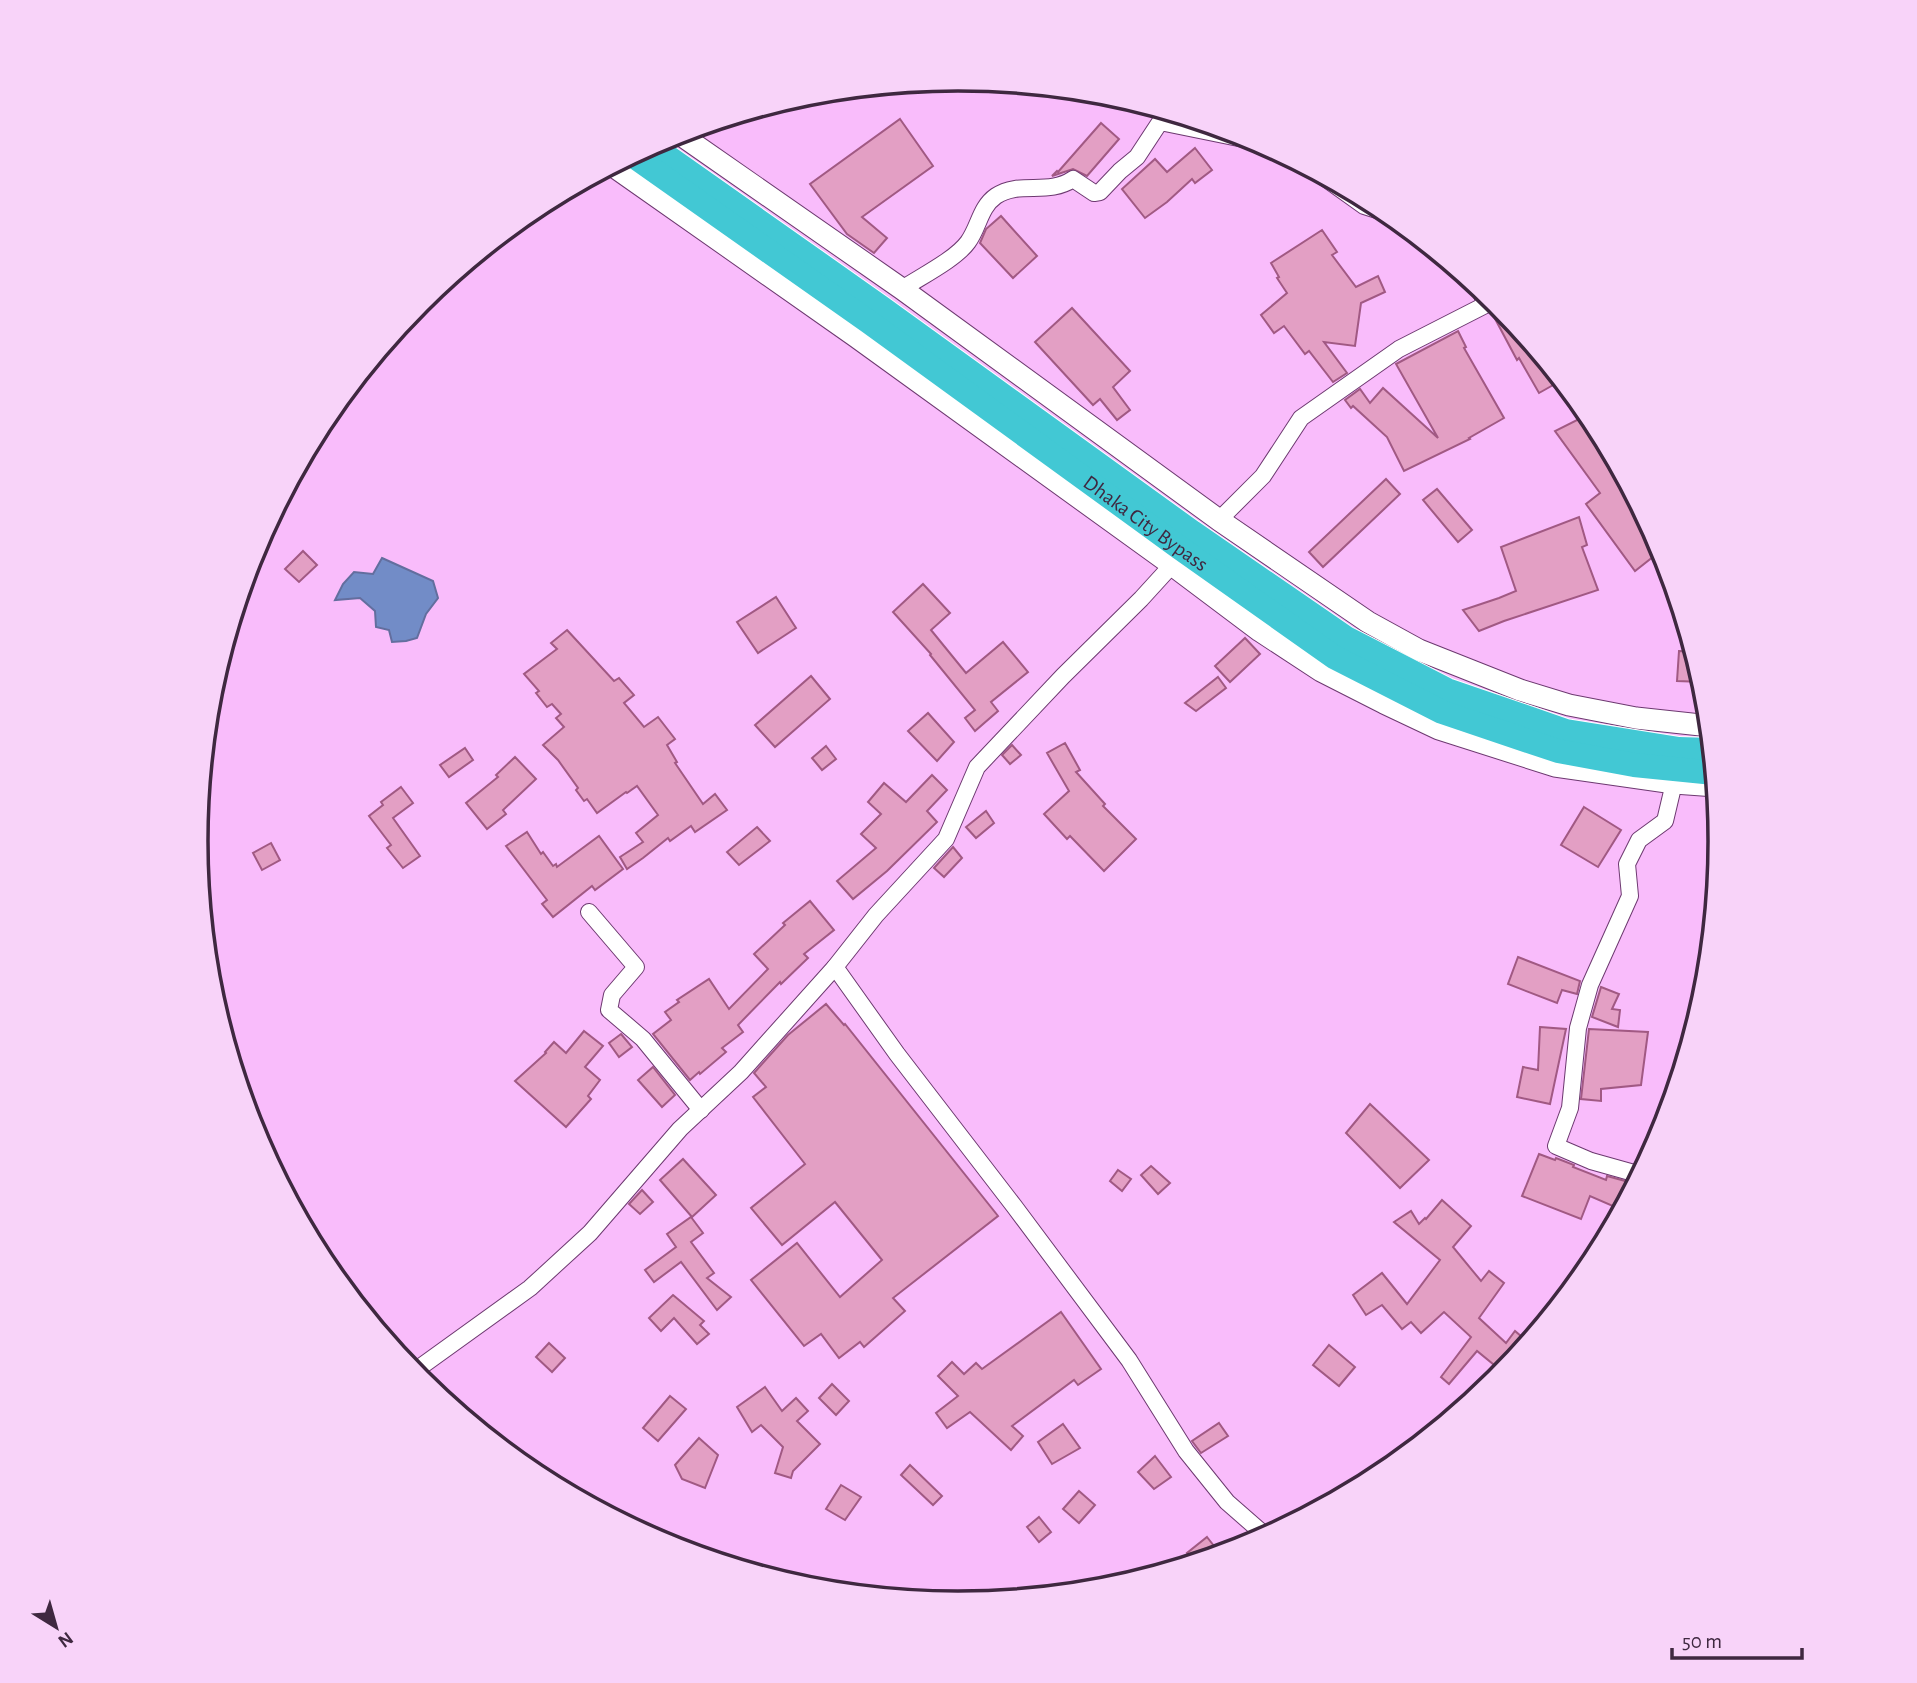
<svg xmlns="http://www.w3.org/2000/svg" width="1917" height="1683" viewBox="0 0 1917 1683" font-family="'Alegreya Sans',sans-serif">
	<style>
		.water { fill: #728cc7; stroke: #636e9e; stroke-width: 2 }
		.building { fill: #e39fc4; stroke: #a15983; stroke-width: 2 }
		.lines { fill: none; stroke-linecap: round; stroke-linejoin: round }
		.minor-casing { stroke: #6d3970; stroke-width: 18 }
		.secondary-casing { stroke: #6d3970; stroke-width: 23 }
		.trunk-casing { stroke: #fff; stroke-width: 26 }
		.minor { stroke: #fff; stroke-width: 16 }
		.secondary { stroke: #fff; stroke-width: 21 }
		.trunk { stroke: #42c8d4; stroke-width: 24 }
		.labels { text-anchor: middle; stroke-width: 6; stroke-linejoin: round; paint-order: stroke }
		.street-label { font-size: 21px; fill: #3f2840; stroke: #f8d3f9 }
		.rim { fill: none; stroke: #3f2840; stroke-width: 3.5 }
	</style>
	<rect width="100%" height="100%" fill="#f9bcfb"/>
	<polygon class="water" points="382,558 433,581 438,598 426,614 417,638 406,641 392,642 389,630 376,627 375,611 360,598 335,600 343,584 354,572 373,574"/>
	<g class="building">
		<polygon points="900,119 933,166 862,217 887,238 874,253 847,234 810,184"/>
		<polygon points="1101,123 1119,139 1087,176 1073,169 1052,176 1057,171 1058,172"/>
		<polygon points="1195,148 1212,170 1195,183 1192,179 1167,202 1145,218 1122,189 1155,159 1167,172"/>
		<polygon points="1001,216 1037,256 1013,278 980,243 986,229"/>
		<polygon points="1322,230 1337,252 1332,255 1356,287 1378,276 1385,292 1361,303 1355,346 1324,342 1347,373 1333,382 1309,351 1305,354 1284,326 1274,333 1261,315 1287,293 1277,278 1279,277 1271,263"/>
		<polygon points="1502,307 1520,330 1562,380 1539,393 1519,358 1517,360 1492,313"/>
		<polygon points="1072,308 1130,371 1113,387 1130,410 1117,420 1100,399 1093,405 1035,342"/>
		<polygon points="1458,331 1466,347 1464,348 1504,418 1469,438 1470,439 1404,471 1387,437 1353,406 1351,408 1345,400 1360,389 1370,403 1383,388 1438,438 1396,364"/>
		<polygon points="1583,417 1611,451 1663,549 1635,571 1586,504 1600,493 1555,431"/>
		<polygon points="1386,479 1400,494 1323,567 1309,552"/>
		<polygon points="1437,489 1472,530 1458,542 1423,500"/>
		<polygon points="1579,517 1587,545 1582,547 1598,590 1504,621 1479,631 1463,610 1499,598 1516,591 1501,547"/>
		<polygon points="303,551 317,565 299,582 285,569"/>
		<polygon points="923,584 950,613 931,630 966,673 1003,642 1028,672 991,702 998,711 975,731 965,718 975,710 930,655 931,654 893,612"/>
		<polygon points="776,597 796,628 758,653 737,622"/>
		<polygon points="567,630 614,681 619,678 634,695 624,703 644,727 658,717 675,739 667,745 677,762 675,763 703,804 715,794 727,810 695,832 691,826 670,841 668,838 643,858 627,869 620,857 643,842 636,833 658,815 637,786 627,793 626,792 597,813 587,799 584,801 576,790 578,788 558,760 543,745 564,727 556,718 561,714 552,704 547,707 536,693 539,691 524,674 557,649 551,643"/>
		<polygon points="1245,638 1260,654 1230,682 1215,666"/>
		<polygon points="1679,651 1694,652 1703,682 1677,681"/>
		<polygon points="811,676 830,699 775,747 755,725"/>
		<polygon points="1218,677 1226,688 1196,711 1185,703"/>
		<polygon points="928,713 954,742 937,761 908,731"/>
		<polygon points="1065,743 1080,770 1076,772 1105,804 1103,806 1136,839 1104,871 1070,836 1067,839 1044,814 1069,791 1047,753"/>
		<polygon points="1012,745 1021,755 1010,764 1002,755"/>
		<polygon points="826,746 836,759 822,770 812,758"/>
		<polygon points="465,748 473,760 449,777 440,765"/>
		<polygon points="515,757 536,779 503,810 506,814 487,829 466,803 498,777 496,775"/>
		<polygon points="932,775 947,790 927,811 937,822 887,871 853,899 837,881 876,848 861,834 881,814 868,802 884,783 906,802"/>
		<polygon points="401,787 413,803 393,818 420,856 403,868 387,848 391,845 369,816 383,805 381,802"/>
		<polygon points="1584,807 1621,830 1598,867 1561,845"/>
		<polygon points="986,811 994,823 976,838 966,827"/>
		<polygon points="757,827 770,841 739,865 727,852"/>
		<polygon points="527,832 541,854 543,852 553,866 556,864 557,867 599,836 623,869 595,890 592,886 553,917 542,904 547,900 506,846"/>
		<polygon points="271,843 280,860 262,870 253,853"/>
		<polygon points="953,847 962,858 944,877 934,868"/>
		<polygon points="810,901 834,930 804,954 808,958 781,984 780,982 738,1025 743,1032 722,1048 726,1052 700,1074 699,1072 690,1080 653,1034 671,1020 665,1012 679,1002 677,1000 709,979 729,1009 768,969 754,954 785,925 783,923"/>
		<polygon points="1518,957 1580,981 1577,994 1562,990 1557,1003 1508,984"/>
		<polygon points="1601,987 1619,994 1612,1009 1620,1010 1618,1027 1592,1017"/>
		<polygon points="826,1004 844,1025 845,1024 998,1216 893,1298 905,1311 864,1347 860,1342 839,1358 821,1334 804,1346 751,1280 797,1243 840,1297 882,1260 835,1202 782,1245 751,1208 805,1164 753,1097 766,1087 754,1073 788,1035"/>
		<polygon points="1540,1027 1566,1029 1550,1104 1517,1097 1523,1067 1538,1070"/>
		<polygon points="1589,1029 1648,1032 1641,1085 1601,1089 1601,1101 1581,1099"/>
		<polygon points="584,1031 603,1046 585,1067 600,1080 588,1096 591,1099 566,1127 515,1081 546,1053 545,1052 554,1042 566,1053"/>
		<polygon points="621,1034 632,1047 619,1057 609,1043"/>
		<polygon points="653,1067 675,1095 662,1107 638,1080"/>
		<polygon points="1370,1104 1429,1160 1400,1188 1346,1133"/>
		<polygon points="1539,1154 1555,1160 1556,1158 1574,1165 1573,1167 1606,1180 1607,1176 1636,1184 1622,1210 1590,1196 1581,1219 1522,1196"/>
		<polygon points="683,1159 716,1195 692,1217 660,1180"/>
		<polygon points="1151,1166 1170,1183 1158,1194 1141,1175"/>
		<polygon points="1118,1170 1131,1179 1122,1191 1110,1181"/>
		<polygon points="642,1190 653,1202 640,1214 629,1204"/>
		<polygon points="1442,1200 1471,1226 1453,1247 1481,1281 1489,1271 1504,1283 1479,1318 1506,1343 1515,1331 1529,1343 1504,1373 1477,1351 1449,1384 1441,1377 1471,1337 1444,1312 1421,1333 1411,1322 1402,1329 1382,1305 1366,1315 1353,1295 1382,1273 1407,1304 1440,1260 1394,1222 1411,1211 1419,1224 1425,1218 1426,1219"/>
		<polygon points="691,1217 703,1233 691,1242 714,1273 707,1278 731,1297 717,1310 681,1262 654,1282 645,1270 676,1247 667,1234"/>
		<polygon points="673,1295 704,1321 700,1325 709,1334 697,1344 674,1318 661,1331 649,1318"/>
		<polygon points="1061,1312 1101,1369 1078,1385 1074,1380 1012,1426 1023,1436 1011,1450 970,1412 947,1428 936,1413 958,1396 938,1376 952,1362 964,1374 976,1363 982,1369"/>
		<polygon points="549,1343 565,1358 552,1372 536,1357"/>
		<polygon points="1329,1345 1355,1367 1339,1386 1313,1365"/>
		<polygon points="832,1384 849,1401 836,1415 819,1398"/>
		<polygon points="765,1387 782,1411 796,1398 808,1411 797,1421 820,1444 793,1471 791,1478 775,1473 783,1447 761,1425 752,1432 737,1407"/>
		<polygon points="670,1396 686,1409 658,1441 643,1428"/>
		<polygon points="1219,1423 1228,1436 1201,1453 1192,1441"/>
		<polygon points="1063,1424 1080,1448 1052,1464 1038,1442"/>
		<polygon points="699,1438 718,1455 705,1488 682,1479 675,1465"/>
		<polygon points="1155,1456 1171,1477 1154,1489 1138,1472"/>
		<polygon points="910,1465 942,1496 933,1505 901,1475"/>
		<polygon points="841,1485 861,1497 845,1520 826,1509"/>
		<polygon points="1079,1491 1095,1505 1079,1523 1063,1509"/>
		<polygon points="1039,1517 1051,1532 1039,1542 1027,1527"/>
		<polygon points="1207,1537 1221,1555 1195,1563 1187,1553"/>
	</g>
	<g class="lines">
		<defs>
			<g id="minor">
				<polyline points="1315,171 1364,206 1392,215"/>
				<polyline points="1478,286 1486,304"/>
				<path d="M 902,289 C 920,277 956,259 968,242 C 979,227 980,207 996,196 C 1020,180 1048,196 1073,179 L 1094,193 L 1100,192 L 1120,171 L 1137,157 L 1160,122 L 1263,143"/>
				<polyline points="1219,520 1263,476 1301,418 1399,349 1495,300"/>
				<polyline points="589,912 636,967 612,995 609,1010 643,1039 701,1110"/>
				<polyline points="835,967 897,1054 1014,1206 1129,1360 1186,1451 1227,1502 1267,1537"/>
				<polyline points="1641,1175 1591,1161 1556,1146 1570,1108 1578,1028 1590,985 1630,896 1627,864 1639,840 1665,821 1674,783"/>
				<polyline points="412,1373 530,1288 590,1233 680,1129 741,1072 835,967 876,915 946,839 977,767 1063,676 1141,599 1172,565"/>
			</g>
			<g id="secondary">
				<polyline points="678,133 902,289 1219,520 1368,622 1419,650 1520,690 1569,705 1636,718 1710,726"/>
				<polyline points="613,166 855,336 1172,565 1260,631 1321,671 1384,703 1439,729 1555,766 1674,783 1716,786"/>
			</g>
			<g id="trunk">
				<polyline points="651,145 882,308 1192,532 1346,638 1447,690 1566,731 1679,749 1712,750"/>
				<path id="s1" d="M 632,155 L 869,322 L 1180,548 L 1334,657 L 1442,712 L 1558,751 L 1634,765 L 1714,773"/>
			</g>
		</defs>
		<use href="#minor" class="minor-casing"/>
		<use href="#secondary" class="secondary-casing"/>
		<use href="#trunk" class="trunk-casing"/>
		<use href="#minor" class="minor"/>
		<use href="#secondary" class="secondary"/>
		<use href="#trunk" class="trunk"/>
	</g>
	<g class="labels">
		<g class="street-label">
			<text dy="7" stroke="none"><textPath href="#s1" startOffset="632">Dhaka City Bypass</textPath></text>
		</g>
	</g>
	<path d="M0 0H1917V1683H0ZM208 841a750 750 0 1 1 1500 0a750 750 0 1 1-1500 0Z" fill="#f8d3f9" fill-rule="evenodd"/>
	<path class="rim" d="M208 841a750 750 0 1 1 1500 0a750 750 0 1 1-1500 0Z"/>
	<g transform="translate(56 1627) rotate(143)" stroke="#f8d3f9" stroke-width="5" paint-order="stroke">
	<path d="M0-5L12 26L0 18L-12 26Z" fill="#3f2840"/>
	<text y="-10" font-size="19" font-weight="bold" text-anchor="middle" fill="#3f2840">N</text>
	</g>
	<path d="M1672 1648v10h130v-10" fill="none" stroke="#3f2840" stroke-width="3.5"/>
	<text x="1682" y="1648" font-size="21" fill="#3f2840" stroke="#f8d3f9" stroke-width="5" paint-order="stroke">50 m</text>
</svg>
